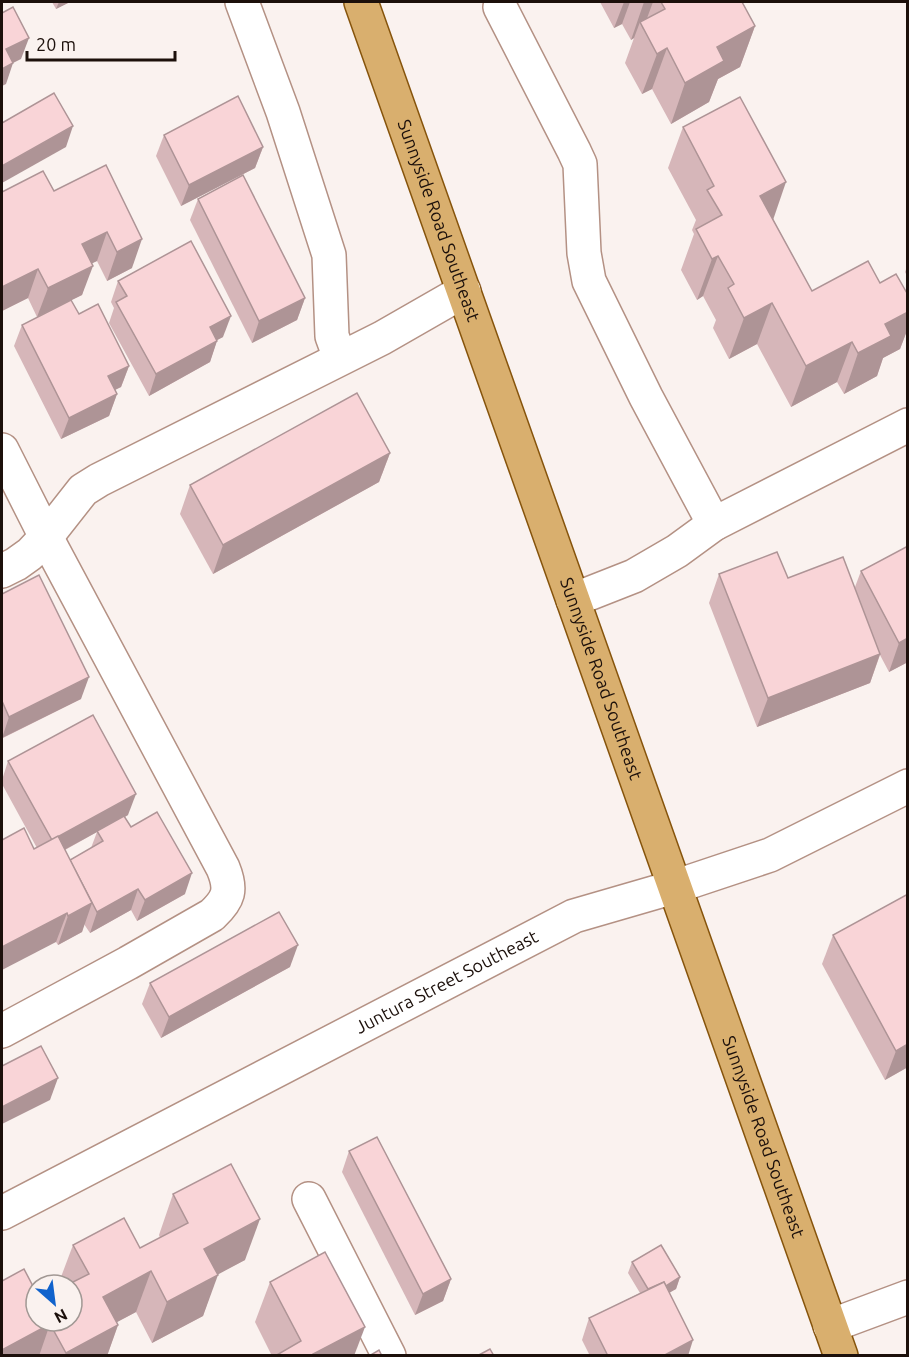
<svg xmlns="http://www.w3.org/2000/svg" width="909" height="1357" viewBox="0 0 909 1357" font-family="Ubuntu,sans-serif">
	<style>
		.lines { fill: none; stroke-linecap: round; stroke-linejoin: round }
		.minor-casing { stroke: #b49184; stroke-width: 36 }
		.major-casing { stroke: #86540c; stroke-width: 36 }
		.minor { stroke: #fff; stroke-width: 33 }
		.major { stroke: #d9af6e; stroke-width: 33 }
		.wall { fill: #d6b6b9; fill-rule: evenodd }
		.shaded-wall { fill: #ae9496 }
		.building { fill: #f9d4d7; stroke: #ae9496; stroke-width: 1.5 }
		.labels { text-anchor: middle; stroke-width: 4.5; stroke-linejoin: round; paint-order: stroke }
		.street-label { font-size: 18px; fill: #1c100b; stroke: #faf2ef }
	</style>
	<rect width="100%" height="100%" fill="#faf2ef"/>
	<g class="lines">
		<defs>
			<g id="minor">
				<polyline points="242,2 283,112 329,255 332,336 340,358"/>
				<polyline points="500,7 574,151 580,164 584,253 589,281 646,397 714,524"/>
				<path d="M 2,450 L 46,537 L 223,868 C 232,890 229,899 212,915 L 128,963 L 2,1031"/>
				<polyline points="2,571 16,564 30,554 46,537 83,490 99,480 382,338 464,291"/>
				<polyline points="573,600 634,576 677,551 714,524 908,425"/>
				<polyline points="309,1199 389,1356"/>
				<path id="s1" d="M 2,1213 L 574,916 L 674,887 L 770,855 L 908,786"/>
				<polyline points="830,1326 908,1297"/>
			</g>
			<g id="major">
				<path id="s2" d="M 361,2 L 841,1356"/>
			</g>
		</defs>
		<use href="#minor" class="minor-casing"/>
		<use href="#major" class="major-casing"/>
		<use href="#minor" class="minor"/>
		<use href="#major" class="major"/>
	</g>
	<g class="wall">
		<polygon points="52,2 70,2 56,9"/>
		<polygon points="600,2 742,2 755,26 740,67 718,79 709,102 671,124 652,89 642,94 625,63 634,38 631,40 622,24 614,28"/>
		<polygon points="683,127 773,219 812,291 880,283 908,295 908,328 900,349 883,358 877,376 844,394 837,382 791,407 757,344 729,359 713,328 716,320 703,296 697,300 681,270 694,234 692,230 696,220 668,168"/>
		<polygon points="164,135 263,147 255,168 181,206 156,156"/>
		<polygon points="106,165 132,268 107,281 97,261 92,263 82,295 37,317 28,298 2,311 2,192 54,191"/>
		<polygon points="198,199 305,298 297,320 252,343 190,220"/>
		<polygon points="908,264 908,278 905,272"/>
		<polygon points="118,281 223,337 217,340 210,362 149,396 109,323 114,308 111,302"/>
		<polygon points="79,314 129,366 121,387 115,390 117,394 109,416 61,439 14,346 22,325"/>
		<polygon points="390,453 379,482 213,574 180,514 190,485"/>
		<polygon points="908,546 908,662 889,672 880,655 870,683 757,727 709,603 719,574 788,578 855,587 861,571"/>
		<polygon points="2,594 81,699 3,738 2,743"/>
		<path d="M 8,761 L 128,815 L 125,817 L 131,827 L 185,894 L 137,921 L 131,910 L 90,933 L 84,924 L 82,932 L 58,945 L 56,942 L 37,848 L 2,784 L 2,780 ZM 97,832 L 91,848 L 70,860 L 65,850 Z"/>
		<polygon points="908,894 908,1067 885,1080 822,964 833,935"/>
		<polygon points="290,967 161,1038 142,1004 150,983"/>
		<polygon points="349,1151 451,1279 443,1301 415,1315 342,1172"/>
		<polygon points="173,1194 245,1260 217,1274 203,1316 152,1343 136,1312 117,1322 118,1325 107,1356 2,1356 72,1285 58,1285 73,1245 140,1248 160,1238 159,1235"/>
		<polygon points="632,1262 680,1277 676,1289 669,1292 688,1356 590,1356 582,1340 589,1318 640,1293 628,1273"/>
		<polygon points="270,1282 354,1356 272,1356 255,1322"/>
	</g>
	<g class="shaded-wall">
		<polygon points="59,2 70,2 56,9"/>
		<polygon points="624,2 630,2 622,24 614,28"/>
		<polygon points="644,2 653,2 643,29 640,22 634,38 631,40"/>
		<polygon points="755,26 740,67 718,79 709,102 671,124 685,83 717,47"/>
		<polygon points="29,38 21,59 13,63 6,84 2,86 2,69 6,49"/>
		<polygon points="667,48 652,89 642,94 657,54"/>
		<polygon points="73,126 66,147 2,183 2,166"/>
		<polygon points="263,147 255,168 181,206 189,185"/>
		<polygon points="786,182 772,223 760,196"/>
		<polygon points="107,232 97,261 72,273 82,244"/>
		<polygon points="142,239 132,268 107,281 117,252"/>
		<polygon points="718,256 703,296 697,300 712,259"/>
		<polygon points="93,266 82,295 37,317 48,288"/>
		<polygon points="38,269 28,298 2,311 2,287"/>
		<polygon points="305,298 297,320 252,343 259,321"/>
		<polygon points="772,303 757,344 729,359 744,318"/>
		<polygon points="908,312 908,328 900,349 883,358 877,376 844,394 858,353 885,324"/>
		<polygon points="231,316 223,337 202,348 210,327"/>
		<polygon points="217,341 210,362 149,396 156,374"/>
		<polygon points="852,342 837,382 791,407 806,366"/>
		<polygon points="129,366 121,387 100,397 108,376"/>
		<polygon points="117,394 109,416 61,439 69,418"/>
		<polygon points="390,453 379,482 213,574 223,545"/>
		<polygon points="908,638 908,662 889,672 899,643"/>
		<polygon points="880,654 870,683 757,727 768,698"/>
		<polygon points="89,677 81,699 2,738 9,717"/>
		<polygon points="136,794 128,815 44,861 52,840"/>
		<polygon points="192,873 185,894 137,921 145,900"/>
		<polygon points="138,889 131,910 90,933 97,912"/>
		<polygon points="92,903 82,932 58,945 68,916"/>
		<polygon points="67,913 56,942 2,970 2,947"/>
		<polygon points="298,945 290,967 161,1038 169,1017"/>
		<polygon points="908,1044 908,1067 885,1080 896,1051"/>
		<polygon points="58,1078 50,1100 2,1124 2,1107"/>
		<polygon points="260,1219 245,1260 189,1290 204,1249"/>
		<polygon points="151,1271 136,1312 89,1337 103,1297"/>
		<polygon points="218,1275 203,1316 152,1343 167,1302"/>
		<polygon points="680,1277 676,1289 647,1306 651,1294"/>
		<polygon points="451,1279 443,1301 415,1315 423,1294"/>
		<polygon points="50,1324 39,1356 2,1356 2,1350"/>
		<polygon points="118,1325 107,1356 65,1356 66,1353"/>
		<polygon points="365,1327 354,1356 313,1356 313,1354"/>
		<polygon points="693,1340 688,1356 663,1356"/>
	</g>
	<g class="building">
		<polygon points="661,2 742,2 755,26 717,47 724,61 685,83 667,48 657,54 640,22 665,9"/>
		<polygon points="13,7 29,38 6,49 13,63 2,69 2,13"/>
		<polygon points="54,93 73,126 2,166 2,123"/>
		<polygon points="238,96 263,147 189,185 164,135"/>
		<polygon points="740,97 786,182 760,196 812,291 868,261 880,283 896,274 908,295 908,312 885,324 891,336 858,353 852,342 806,366 772,303 744,318 728,288 734,284 718,256 712,259 696,229 722,215 707,190 714,186 683,127"/>
		<polygon points="106,165 142,239 117,252 107,232 82,244 93,266 48,288 38,269 2,287 2,192 43,171 54,191"/>
		<polygon points="243,175 305,298 259,321 198,199"/>
		<polygon points="191,241 231,316 210,327 217,341 156,374 116,302 127,296 118,281"/>
		<polygon points="71,300 79,314 98,304 129,366 108,376 117,394 69,418 22,325"/>
		<polygon points="357,393 390,453 223,545 190,485"/>
		<polygon points="908,546 908,638 899,643 861,571"/>
		<polygon points="777,552 788,578 843,557 880,654 768,698 719,574"/>
		<polygon points="39,575 89,677 9,717 2,701 2,594"/>
		<polygon points="93,715 136,794 52,840 8,761"/>
		<polygon points="157,812 192,873 145,900 138,889 97,912 70,860 103,841 97,831 124,816 131,827"/>
		<polygon points="24,828 34,849 58,836 92,903 68,916 67,913 2,947 2,840"/>
		<polygon points="908,894 908,1044 896,1051 833,935"/>
		<polygon points="279,912 298,945 169,1017 150,983"/>
		<polygon points="41,1046 58,1078 2,1107 2,1066"/>
		<polygon points="377,1137 451,1279 423,1294 349,1151"/>
		<polygon points="231,1164 260,1219 204,1249 218,1275 167,1302 151,1271 103,1297 118,1325 66,1353 50,1324 2,1350 2,1281 24,1269 36,1292 36,1321 72,1321 72,1285 67,1285 89,1274 73,1245 124,1218 140,1248 188,1223 173,1194"/>
		<polygon points="661,1245 680,1277 666,1286 664,1282 648,1289 632,1262"/>
		<polygon points="325,1252 365,1327 313,1354 314,1356 275,1356 301,1341 270,1282"/>
		<polygon points="664,1282 693,1340 663,1356 608,1356 589,1318"/>
		<polygon points="490,1349 494,1356 477,1356"/>
		<polygon points="379,1350 382,1356 369,1356"/>
	</g>
	<g class="labels">
		<g class="street-label">
			<text dy="6" stroke="none"><textPath href="#s2" startOffset="232">Sunnyside Road Southeast</textPath></text>
			<text dy="6" stroke="none"><textPath href="#s2" startOffset="718">Sunnyside Road Southeast</textPath></text>
			<text dy="6" stroke="none"><textPath href="#s1" startOffset="501">Juntura Street Southeast</textPath></text>
			<text dy="6" stroke="none"><textPath href="#s2" startOffset="1204">Sunnyside Road Southeast</textPath></text>
		</g>
	</g>
	<rect width="909" height="1357" fill="none" stroke="#1c100b" stroke-width="6"/>
	<g transform="translate(54 1303) rotate(152)"><circle r="28" fill="#faf2ef" stroke="#a19894" stroke-width="1.5"/>
	<path d="M0-4.5L10 22L0 15L-10 22Z" fill="#1062cc"/>
	<text y="-9" font-size="16" font-weight="bold" text-anchor="middle" fill="#1c100b">N</text>
	</g>
	<path d="M27 51v9h148v-9" fill="none" stroke="#1c100b" stroke-width="3"/>
	<text x="36" y="51" font-size="18" fill="#1c100b" stroke="#faf2ef" stroke-width="4.5" paint-order="stroke">20 m</text>
</svg>
